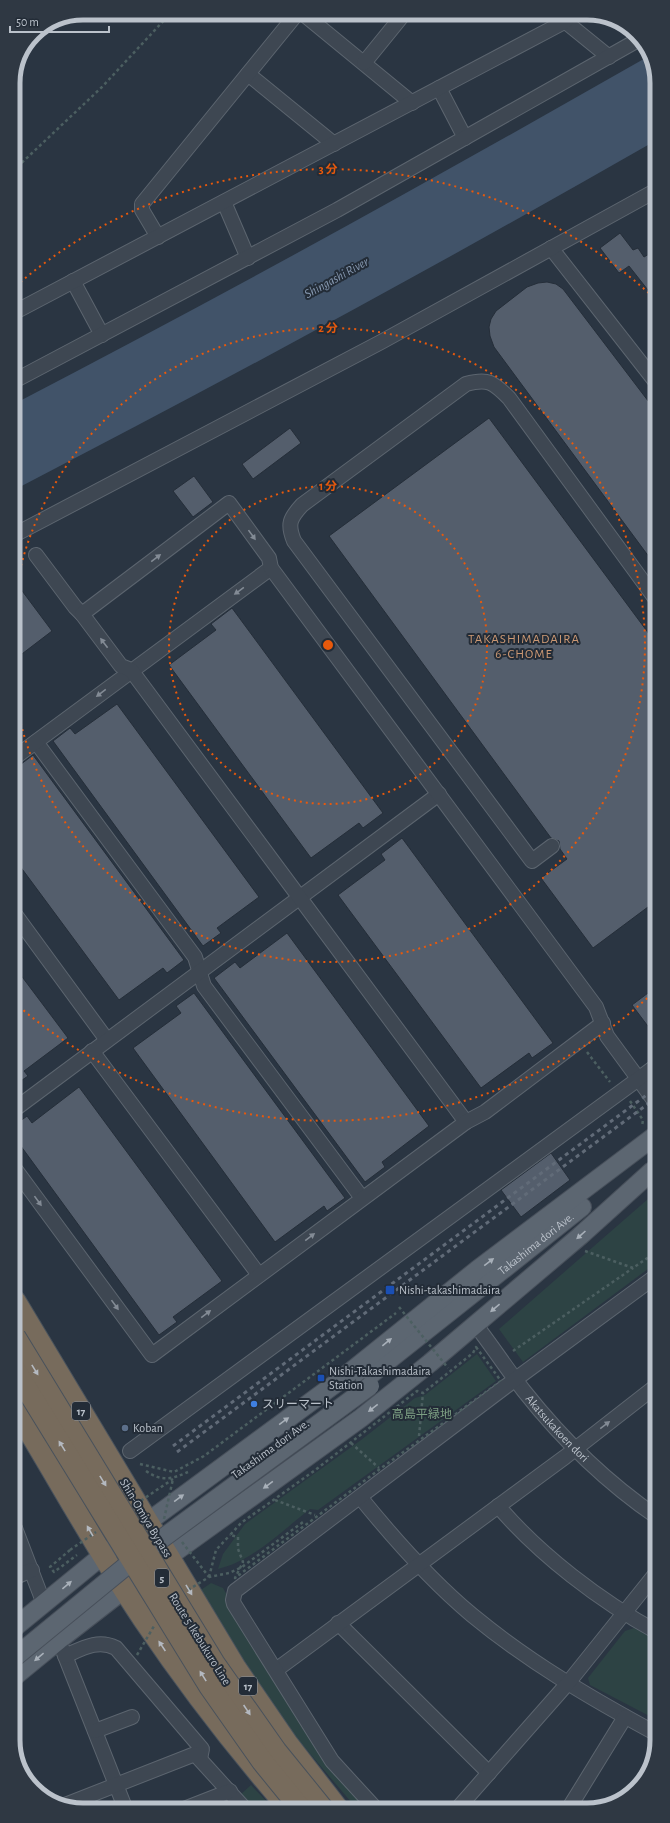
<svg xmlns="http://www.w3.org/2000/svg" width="670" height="1823" viewBox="0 0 670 1823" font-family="'Alegreya Sans','Noto Sans JP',sans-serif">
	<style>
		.green { fill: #2d4344 }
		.water { fill: #415369 }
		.building { fill: #545e6c; stroke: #252e39 }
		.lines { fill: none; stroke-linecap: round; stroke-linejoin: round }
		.minor-casing { stroke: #5c656f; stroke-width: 16 }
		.major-casing { stroke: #48505b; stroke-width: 20 }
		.highway-casing { stroke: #49525c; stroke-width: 23 }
		.path { stroke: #4c5f61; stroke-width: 2.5; stroke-dasharray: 3 3; stroke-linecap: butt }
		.minor { stroke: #3e4752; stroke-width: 14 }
		.major { stroke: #5c6671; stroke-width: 18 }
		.highway { stroke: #776b5c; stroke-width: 21 }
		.rail { stroke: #616b78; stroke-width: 3; stroke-dasharray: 4 4; stroke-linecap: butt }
		.major-bridge-casing { stroke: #48505b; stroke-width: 20; stroke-linecap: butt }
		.highway-bridge-casing { stroke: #49525c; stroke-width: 23; stroke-linecap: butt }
		.path-bridge { stroke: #4c5f61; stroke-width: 2.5; stroke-dasharray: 3 3; stroke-linecap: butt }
		.major-bridge { stroke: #5c6671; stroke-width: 18 }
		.highway-bridge { stroke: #776b5c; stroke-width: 21 }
		.oneway { fill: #838b95 }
		.oneway2 { fill: #a8b0b9 }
		.oneway3 { fill: #b4b9c0 }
		.ring { fill: none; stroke: #e8590c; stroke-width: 2; stroke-dasharray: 2 4 }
		.transit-dot { fill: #1a4fb4; stroke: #232c37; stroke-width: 1.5 }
		.shop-dot { fill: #3f7fe0; stroke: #232c37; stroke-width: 1.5 }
		.service-dot { fill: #5c6f8a; stroke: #232c37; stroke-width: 1.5 }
		.labels { text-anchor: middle; stroke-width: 4; stroke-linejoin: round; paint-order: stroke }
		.shield { fill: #232c37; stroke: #8d959f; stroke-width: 1 }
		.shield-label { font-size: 11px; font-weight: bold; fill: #bbc2cb }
		.street-label { font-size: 12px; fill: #bbc2cb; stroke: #232c37 }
		.poi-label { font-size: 12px; fill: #bbc2cb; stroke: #232c37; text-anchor: start }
		.park-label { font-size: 12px; fill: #7c9f83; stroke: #232c37 }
		.water-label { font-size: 13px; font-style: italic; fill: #8698b0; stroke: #232c37 }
		.neighbourhood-label { font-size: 13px; letter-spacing: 1px; fill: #cd9974; stroke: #232c37 }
		.rim { fill: none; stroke: #bbc2cb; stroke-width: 5 }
		.centre { fill: #e8590c; stroke: #232c37; stroke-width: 2 }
		.ring-label { font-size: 12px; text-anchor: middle; font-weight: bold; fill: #e8590c; stroke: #232c37; stroke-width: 4; stroke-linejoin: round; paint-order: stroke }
	</style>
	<rect width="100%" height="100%" fill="#2a3542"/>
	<g class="green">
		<polygon points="656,1192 656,1263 523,1362 499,1329"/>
		<path d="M 477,1354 L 496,1381 L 318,1510 L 310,1509 C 283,1530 253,1561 218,1569 L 223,1554 L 245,1524 L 361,1440 L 415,1398 L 425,1395 Z"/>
		<polygon points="211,1583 223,1588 238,1615 328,1760 376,1809 357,1809 278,1716 198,1592"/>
		<polygon points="634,1628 657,1640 657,1720 590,1685 588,1678 625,1631"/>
		<polygon points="251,1785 274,1809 251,1809 240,1795"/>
	</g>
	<path class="water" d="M 649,56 L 655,65 L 655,141 C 444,262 230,378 14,490 L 14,404 C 228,293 439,176 649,56 Z"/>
	<g class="building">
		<polygon points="620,233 633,250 638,248 644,257 649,254 655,262 655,299 629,266 619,273 600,248"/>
		<polygon points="547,282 556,284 563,289 655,410 655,565 494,347 490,336 489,327 491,319 496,311 527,287 538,283"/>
		<polygon points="489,418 655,642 656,901 593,948 541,878 567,859 560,849 559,841 551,838 329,536"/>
		<polygon points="290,428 301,443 253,479 242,464"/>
		<polygon points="194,476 213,502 193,517 173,491"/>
		<polygon points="14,580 52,631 14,660"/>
		<polygon points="232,608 383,813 363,828 359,823 311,858 169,665 216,630 211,624"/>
		<polygon points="117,704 259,897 217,928 221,933 203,946 53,741 70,728 75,734"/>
		<polygon points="33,755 184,960 167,973 163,968 119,1000 14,858 14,779 21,774 16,768"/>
		<polygon points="402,838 553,1043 532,1058 529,1053 481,1088 338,895 385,860 381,854"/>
		<polygon points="287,933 429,1126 382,1162 385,1167 365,1182 214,978 235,962 240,968"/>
		<polygon points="14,966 68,1038 24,1071 28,1076 15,1085"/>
		<polygon points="656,987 656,1037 632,1005"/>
		<polygon points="194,993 345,1198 327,1211 324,1206 275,1242 133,1048 181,1013 176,1006"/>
		<polygon points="79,1087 222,1281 173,1317 177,1322 159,1335 15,1138 15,1125 27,1116 32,1123"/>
		<polygon points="551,1153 570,1180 521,1217 501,1190"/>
	</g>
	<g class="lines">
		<defs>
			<g id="minor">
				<polyline points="556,14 609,57"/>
				<polyline points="306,16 412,103"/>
				<polyline points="364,63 403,15"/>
				<polyline points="248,74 334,144"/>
				<polyline points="439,88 465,138"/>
				<polyline points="224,202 248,258"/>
				<polyline points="158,237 142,210 142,204 295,16"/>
				<polyline points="551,248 655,381"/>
				<polyline points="73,281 102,335"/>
				<polyline points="13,313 566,21"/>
				<polyline points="14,381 337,210 638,40"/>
				<polyline points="14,535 381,342 655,191"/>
				<polyline points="36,555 75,607 82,614"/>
				<polyline points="36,742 195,957 204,986 362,1198"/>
				<polyline points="14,758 271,568"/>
				<path d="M 552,846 L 532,861 L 294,541 C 287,524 290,518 302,505 L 466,384 C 488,378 493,382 509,398 L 655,598"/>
				<polyline points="14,913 107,1040"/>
				<polyline points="92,1051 259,1275"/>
				<polyline points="15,1109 439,794"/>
				<polyline points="466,1122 131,670 121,666 82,614 229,503 269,558 271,568 596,1007 607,1036 656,1103"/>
				<polyline points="15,1169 152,1355 466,1122 485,1112 603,1023"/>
				<path id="s1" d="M 475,1324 C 492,1346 507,1369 524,1391 C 562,1439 606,1482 657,1517"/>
				<polyline points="130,1451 656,1066"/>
				<path d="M 360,1497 C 394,1539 430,1580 472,1615 C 529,1662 592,1699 657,1734"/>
				<path d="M 498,1506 C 540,1555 600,1601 657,1632"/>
				<polyline points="15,1528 44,1604"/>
				<polyline points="15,1577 32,1570"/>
				<polyline points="338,1623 489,1773"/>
				<polyline points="62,1648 126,1810"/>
				<path d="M 65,1656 C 83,1648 98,1639 116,1648 L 202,1749 L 200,1759"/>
				<polyline points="276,1670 565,1457 656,1386"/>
				<polyline points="95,1731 132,1717"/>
				<polyline points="65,1805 195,1754 245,1809"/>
				<polyline points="458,1808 568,1683 657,1572"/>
				<polyline points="569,1808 625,1717"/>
				<polyline points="184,1809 230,1791"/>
				<polyline points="376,1809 332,1761 234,1604 233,1600 235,1591 505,1387 656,1276"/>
			</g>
			<g id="major">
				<path id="s2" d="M 365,1379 L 582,1207"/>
				<polyline points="157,1565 361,1418 430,1363 580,1236 652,1171"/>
				<polyline points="15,1627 103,1555 339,1381 477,1270 656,1135"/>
				<polyline points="15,1676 59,1640 135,1581"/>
			</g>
			<g id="highway">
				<polyline points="15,1301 235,1667 287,1743 338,1809"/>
				<path d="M 15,1408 C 58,1478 98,1552 144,1620 C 188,1685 235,1746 286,1805"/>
			</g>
		</defs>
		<use href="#minor" class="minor-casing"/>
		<use href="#major" class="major-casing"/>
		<use href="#highway" class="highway-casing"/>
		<g class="path">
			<polyline points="13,171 102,87 167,17"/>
			<polyline points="587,1052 610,1082"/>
			<polyline points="630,1101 643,1120 642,1126"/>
			<polyline points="585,1251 633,1268 656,1252"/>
			<polygon points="476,1347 501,1381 380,1469 235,1578 243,1562 238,1549 238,1537 230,1535 241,1523 314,1471 417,1391 423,1393 473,1353"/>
			<polyline points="513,1351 633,1268"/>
			<polyline points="419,1436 423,1393"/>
			<polyline points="351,1443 379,1468"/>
			<polyline points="140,1464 174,1472 204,1456 396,1313"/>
			<path d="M 146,1471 C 162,1482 172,1479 188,1472"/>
			<polyline points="275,1500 315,1515"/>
			<polyline points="70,1550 50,1567 54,1572 77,1555"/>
			<polyline points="209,1577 216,1550 230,1535"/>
		</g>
		<use href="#minor" class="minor"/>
		<use href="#major" class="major"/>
		<use href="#highway" class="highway"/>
		<g class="rail">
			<polyline points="173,1446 656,1088"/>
			<polyline points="177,1452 656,1098"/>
		</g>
		<defs>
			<polyline id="major-bridge" points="15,1657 137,1557 370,1386"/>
			<g id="highway-bridge">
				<polyline points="15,1337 214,1663 276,1751 323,1809"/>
				<polyline points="15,1370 210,1687 262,1761 301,1809"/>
			</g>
		</defs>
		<use href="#major-bridge" class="major-bridge-casing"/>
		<use href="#highway-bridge" class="highway-bridge-casing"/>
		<g class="path-bridge">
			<polyline points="399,1307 448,1368"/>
			<polyline points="136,1504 173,1479"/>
			<polyline points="164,1519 173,1479"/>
			<polyline points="182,1542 209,1577"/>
			<polyline points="70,1550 96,1532"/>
			<polyline points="188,1590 209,1577 229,1573 242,1567 303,1522"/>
			<polyline points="137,1655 154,1626"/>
		</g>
		<use href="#major-bridge" class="major-bridge"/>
		<use href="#highway-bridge" class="highway-bridge"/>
	</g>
	<defs><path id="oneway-solid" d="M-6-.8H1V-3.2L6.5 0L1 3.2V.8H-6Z"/></defs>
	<g class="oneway">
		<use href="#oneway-solid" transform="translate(252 535) rotate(54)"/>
		<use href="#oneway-solid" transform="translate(156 558) rotate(-37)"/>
		<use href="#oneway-solid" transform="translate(239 591) rotate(144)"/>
		<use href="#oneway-solid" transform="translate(104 643) rotate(-127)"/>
		<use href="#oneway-solid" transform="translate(101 693) rotate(143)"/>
		<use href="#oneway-solid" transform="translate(38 1201) rotate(54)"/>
		<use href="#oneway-solid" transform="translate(310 1237) rotate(-37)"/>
		<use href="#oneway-solid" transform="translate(115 1305) rotate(54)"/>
		<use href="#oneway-solid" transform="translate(206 1314) rotate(-37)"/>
		<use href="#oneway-solid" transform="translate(605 1425) rotate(-37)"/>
	</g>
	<g class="oneway2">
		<use href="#oneway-solid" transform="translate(581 1235) rotate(138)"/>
		<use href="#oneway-solid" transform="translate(489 1262) rotate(-37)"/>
		<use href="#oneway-solid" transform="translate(495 1308) rotate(140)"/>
		<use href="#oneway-solid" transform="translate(387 1342) rotate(-39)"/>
		<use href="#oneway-solid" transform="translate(373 1408) rotate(142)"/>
		<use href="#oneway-solid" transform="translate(284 1421) rotate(-36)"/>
		<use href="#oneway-solid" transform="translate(268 1485) rotate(144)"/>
		<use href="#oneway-solid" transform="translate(179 1498) rotate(-36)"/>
		<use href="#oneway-solid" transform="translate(67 1585) rotate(-40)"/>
		<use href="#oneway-solid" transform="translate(39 1657) rotate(140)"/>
	</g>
	<g class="oneway3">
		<use href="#oneway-solid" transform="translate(35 1370) rotate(58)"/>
		<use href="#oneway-solid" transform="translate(62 1446) rotate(-122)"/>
		<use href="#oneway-solid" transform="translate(103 1481) rotate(58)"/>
		<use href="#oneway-solid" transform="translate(90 1531) rotate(-120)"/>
		<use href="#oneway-solid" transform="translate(189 1590) rotate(59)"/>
		<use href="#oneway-solid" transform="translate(162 1646) rotate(-124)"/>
		<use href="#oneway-solid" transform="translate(203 1676) rotate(-122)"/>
		<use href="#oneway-solid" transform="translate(247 1710) rotate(56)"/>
	</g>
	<g class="ring">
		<circle cx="328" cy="645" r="159"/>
		<path d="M14 601A317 317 0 1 1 14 689"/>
		<path d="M656 990A476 476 0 0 1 16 1004M16 286A476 476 0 0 1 653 297"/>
	</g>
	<g class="transit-dot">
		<rect x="385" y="1285" width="10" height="10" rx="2"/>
		<rect x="317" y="1374" width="8" height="8" rx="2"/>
	</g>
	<circle class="shop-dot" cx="254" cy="1404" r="4"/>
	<circle class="service-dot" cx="125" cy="1428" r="4"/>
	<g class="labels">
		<g class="shield">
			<rect x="72" y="1402" width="18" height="18" rx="3"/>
			<rect x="155" y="1569" width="14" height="18" rx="3"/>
			<rect x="239" y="1677" width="18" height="18" rx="3"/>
		</g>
		<g class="shield-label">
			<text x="81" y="1415">17</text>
			<text x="162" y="1582">5</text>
			<text x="248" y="1690">17</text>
		</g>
		<g class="street-label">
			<text dy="4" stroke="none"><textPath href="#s2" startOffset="218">Takashima dori Ave.</textPath></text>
			<text dy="4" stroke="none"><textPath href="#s1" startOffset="133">Akatsukakoen dori</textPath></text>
			<text transform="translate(270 1449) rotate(-36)" y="4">Takashima dori Ave.</text>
			<text transform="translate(146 1518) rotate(59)" y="4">Shin-Omiya Bypass</text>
			<text transform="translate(200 1639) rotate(58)" y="4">Route 5 Ikebukuro Line</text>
		</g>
		<g class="poi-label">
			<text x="399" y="1294">Nishi-takashimadaira</text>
			<text x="329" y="1375">Nishi-Takashimadaira<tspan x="329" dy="14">Station</tspan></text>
			<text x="262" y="1408">スリーマート</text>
			<text x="133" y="1432">Koban</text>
		</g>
		<g class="park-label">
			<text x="422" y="1418">高島平緑地</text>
		</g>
		<g class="water-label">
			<text transform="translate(336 277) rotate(-29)" y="5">Shingashi River</text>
		</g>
		<g class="neighbourhood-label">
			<text x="524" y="643">TAKASHIMADAIRA<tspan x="524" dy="15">6-CHOME</tspan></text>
		</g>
	</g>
	<path d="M0 0H670V1823H0ZM83 20H587A63 63 0 0 1 650 83V1740A63 63 0 0 1 587 1803H83A63 63 0 0 1 20 1740V83A63 63 0 0 1 83 20Z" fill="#2f3843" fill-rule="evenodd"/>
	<path class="rim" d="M83 20H587A63 63 0 0 1 650 83V1740A63 63 0 0 1 587 1803H83A63 63 0 0 1 20 1740V83A63 63 0 0 1 83 20Z"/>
	<circle cx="328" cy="645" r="6" class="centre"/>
	<g class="ring-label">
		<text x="328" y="173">3 分</text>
		<text x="328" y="332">2 分</text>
		<text x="328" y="490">1 分</text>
	</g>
	<path d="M10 26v6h99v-6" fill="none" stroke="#bbc2cb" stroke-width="2"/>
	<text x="16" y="26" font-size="12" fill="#bbc2cb" stroke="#232c37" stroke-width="3" paint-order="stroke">50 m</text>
</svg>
